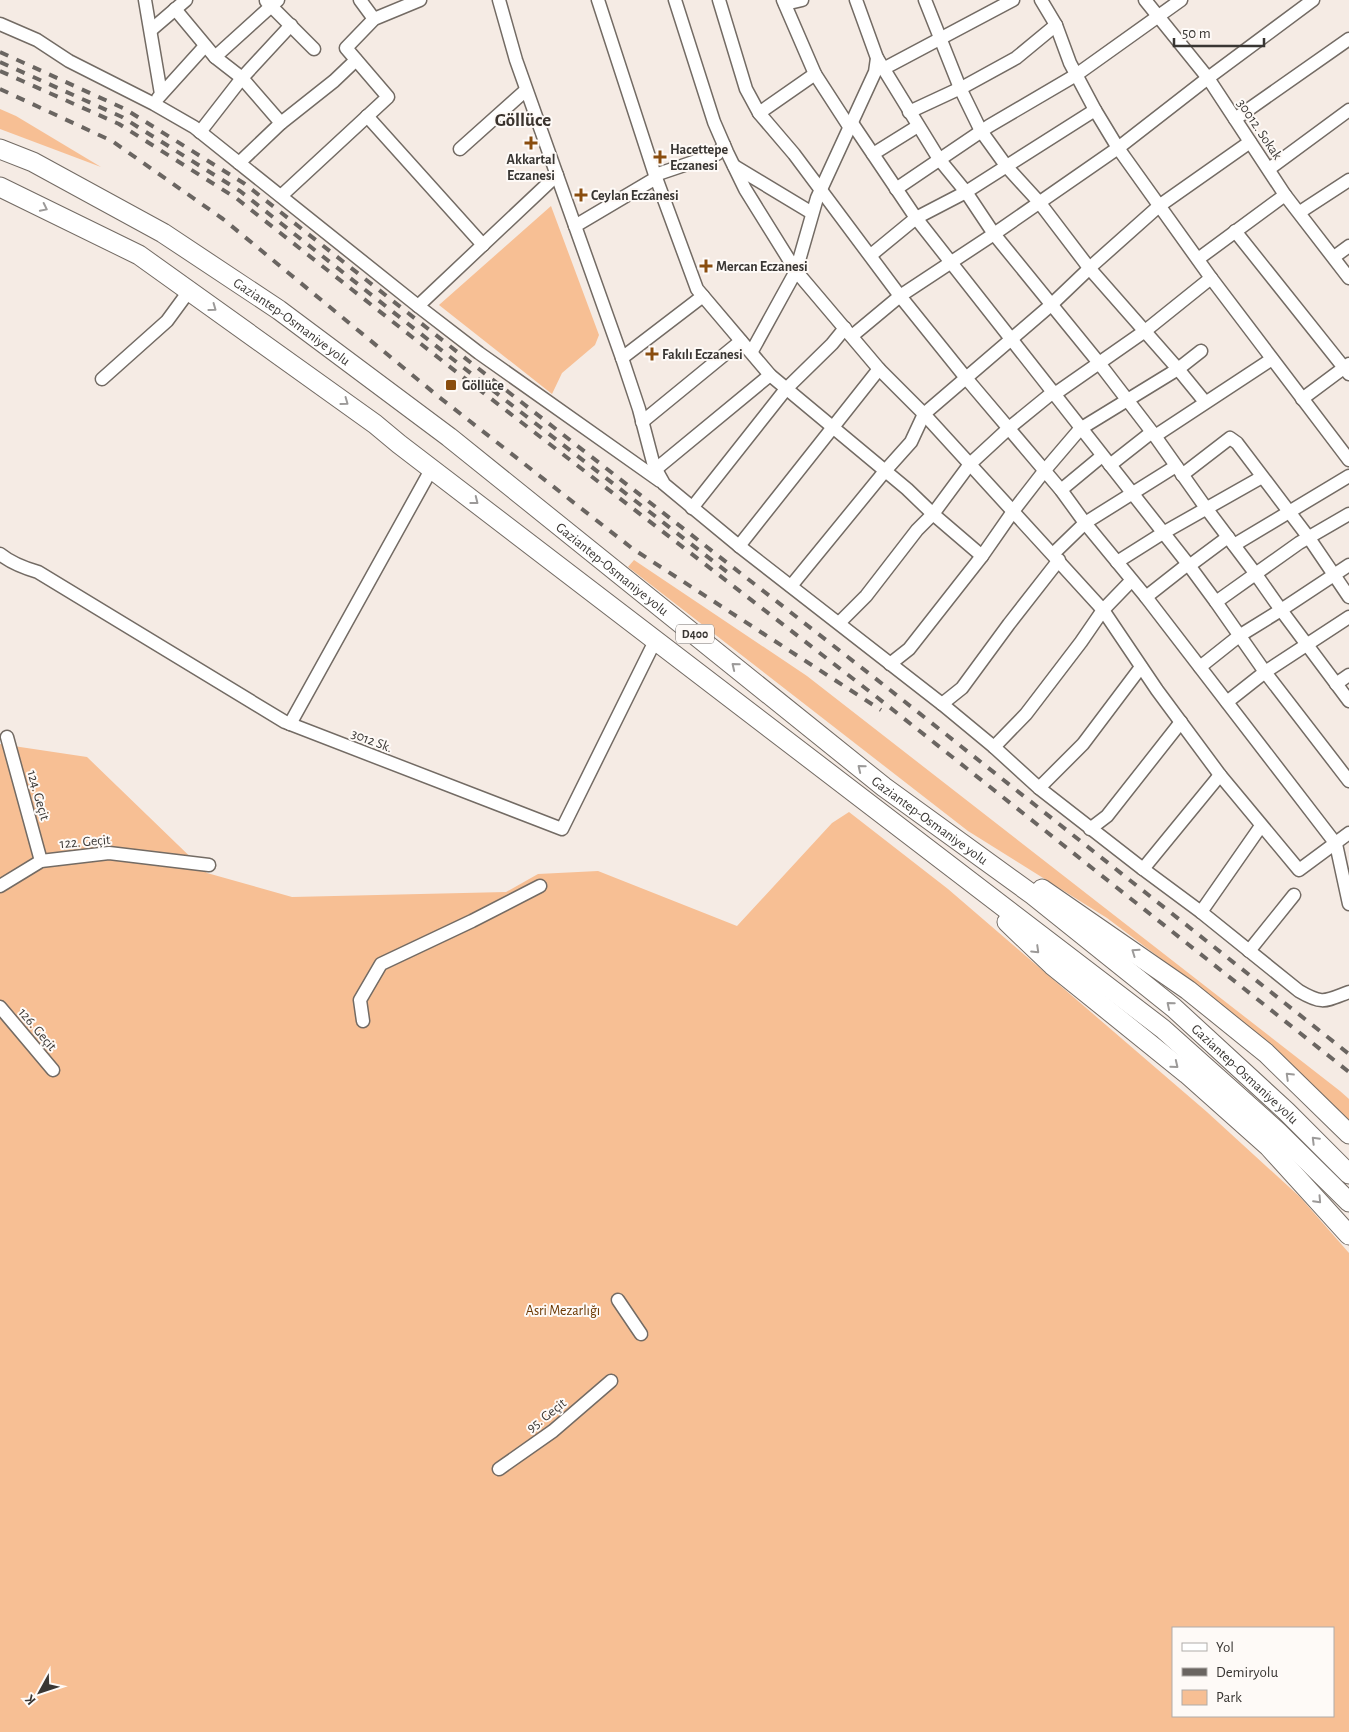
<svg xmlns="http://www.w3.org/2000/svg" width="1349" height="1732" viewBox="0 0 1349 1732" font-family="'Alegreya Sans',sans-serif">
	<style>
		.green { fill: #f7bf94; fill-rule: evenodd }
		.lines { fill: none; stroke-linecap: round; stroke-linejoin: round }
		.minor-casing { stroke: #736b64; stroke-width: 15 }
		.highway-casing { stroke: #736b64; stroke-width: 21 }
		.minor { stroke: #fff; stroke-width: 12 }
		.highway { stroke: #fff; stroke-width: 19 }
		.rail { stroke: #6a6561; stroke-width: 4; stroke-dasharray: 9 9; stroke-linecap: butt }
		.oneway { stroke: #9c9a99 }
		.poi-dot { fill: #8a4d0e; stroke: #fefaf7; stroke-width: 2 }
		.labels { text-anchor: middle; stroke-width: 4; stroke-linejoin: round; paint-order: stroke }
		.shield { fill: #fefaf7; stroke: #74716e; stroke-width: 1 }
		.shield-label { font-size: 12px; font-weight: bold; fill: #393633 }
		.street-label { font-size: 14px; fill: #393633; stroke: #fefaf7 }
		.poi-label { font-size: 14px; font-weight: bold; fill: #393633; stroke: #fefaf7; text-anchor: start }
		.park-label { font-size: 14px; fill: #6a3700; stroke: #fefaf7 }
		.district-label { font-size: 19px; font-weight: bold; fill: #3a332d; stroke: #fefaf7 }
	</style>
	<rect width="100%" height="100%" fill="#f5ebe4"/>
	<g class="green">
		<polygon points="0,109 16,116 101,167 0,129"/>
		<polygon points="551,206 599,335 595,345 562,373 552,394 439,305"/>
		<polygon points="634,560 807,676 1340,1091 1349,1099 1349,1123 1289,1065 1209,995 1107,918 968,831 628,567"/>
		<path d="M 0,744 L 87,757 L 207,873 L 292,897 L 506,892 L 538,874 L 598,871 L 737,926 L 832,823 L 849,812 L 948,889 L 1207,1112 L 1300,1197 L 1349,1253 L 1349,1732 L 0,1732 ZM 1173,1628 L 1333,1628 L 1333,1716 L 1173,1716 Z"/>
	</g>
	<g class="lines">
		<defs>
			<g id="minor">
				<polyline points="145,0 161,94"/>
				<polyline points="360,0 374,19"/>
				<path d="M 499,0 L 516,60 L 622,358 L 639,409 L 654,466 L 664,484 L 739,546 L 942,704 L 994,747 L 1039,788 L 1143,869 L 1201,912 L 1299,991 C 1323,1005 1325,1001 1349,992"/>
				<polyline points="598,0 655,175 697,289 770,375 907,489 933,514 982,556"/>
				<polyline points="675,0 714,122 727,152 745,189 796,271 879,369 924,414 1103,610 1157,690 1220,775 1299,870 1349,833"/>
				<polyline points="719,0 746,89 759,113 815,74"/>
				<polyline points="783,0 815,74 850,128"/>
				<polyline points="925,0 960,88 981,131 1007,167 1039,202 1090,269 1178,369 1205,402"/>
				<polyline points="1041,0 1056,25 1070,63 1095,110 1118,148 1211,278 1349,460"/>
				<polyline points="1145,0 1208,78 1285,195 1349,278"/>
				<polyline points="266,1 314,49"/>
				<polyline points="785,4 802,0"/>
				<polyline points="175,9 215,57 242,78 281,123"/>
				<polyline points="0,24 37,40 69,61 154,104 194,127 418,306 479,353 660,481"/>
				<polyline points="151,30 186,0"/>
				<polyline points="215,57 278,0"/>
				<polyline points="877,58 939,159 966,192 994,234 1099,363 1155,436 1206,508 1255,573 1281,610 1349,701"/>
				<polyline points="883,69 1013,0"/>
				<polyline points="158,98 205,46"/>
				<polyline points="909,112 965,86 1016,58 1056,25"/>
				<polyline points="759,113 794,154 900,296 966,378 1061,490 1085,523 1146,597 1336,844 1349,904"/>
				<polyline points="367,116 483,245"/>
				<polyline points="1235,119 1349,39"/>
				<polyline points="852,123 916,218 1188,564 1216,602 1265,672 1349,781"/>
				<polyline points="200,132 242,78 291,25"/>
				<polyline points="460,149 526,90"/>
				<polyline points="873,154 918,126"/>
				<polyline points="239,163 281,123 334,81 356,60"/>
				<polyline points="734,166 812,213"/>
				<polyline points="1269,169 1349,110"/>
				<polyline points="655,175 717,154 724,145"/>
				<polyline points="896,189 989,126 1076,75 1181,0"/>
				<polyline points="281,196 388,97 346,48 374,19 420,0"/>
				<polyline points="1300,212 1349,180"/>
				<polyline points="575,226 656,178"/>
				<polyline points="1235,231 1349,374"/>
				<polyline points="871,255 916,218 966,192 1095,110"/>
				<polyline points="1334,257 1349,246"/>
				<polyline points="1198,259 1285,195"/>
				<polyline points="418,306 557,175"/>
				<polyline points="852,336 900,296 994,234 1118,148 1208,78 1313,0"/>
				<polyline points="752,351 796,271 817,198 875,72 877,58 856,0"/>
				<polyline points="622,358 703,296"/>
				<polyline points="102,379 167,321 189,291"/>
				<polyline points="1302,399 1349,364"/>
				<polyline points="642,422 741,341"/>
				<polyline points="1155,436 1272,359"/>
				<polyline points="1110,465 1152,432"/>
				<polyline points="656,469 770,375"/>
				<polyline points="1182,475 1230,438 1237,443 1309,538 1349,597"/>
				<polyline points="1061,490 1102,456"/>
				<polyline points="692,508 786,389 832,344 845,328"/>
				<polyline points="1234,545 1349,476"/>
				<polyline points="739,546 879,369"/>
				<path d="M 0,554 C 11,563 24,568 38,572 L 285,722 L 562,829 L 655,641"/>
				<polyline points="1053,554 1085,523 1176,466"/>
				<polyline points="1117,562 1163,533 1262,477"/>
				<polyline points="1189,566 1228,537"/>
				<polyline points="791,586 885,471 911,442 924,414 1051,305 1095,263 1159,206 1250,142"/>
				<polyline points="1146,597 1188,564"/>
				<polyline points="1216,602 1299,543 1349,514"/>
				<polyline points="839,623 866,596 917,530 933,514 970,464 1009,428 1052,393 1059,391 1145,331 1211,278"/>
				<polyline points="890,664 909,649 982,556 1014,510 1045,470 1080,429 1178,369 1201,351"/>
				<polyline points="1200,667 1239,636 1281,610 1349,565"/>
				<polyline points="1336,684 1349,675"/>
				<polyline points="1227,702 1265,672 1349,617"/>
				<polyline points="942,704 962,688 1009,624 1059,560"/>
				<polyline points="290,724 432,468"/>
				<polyline points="7,737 41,861"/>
				<polyline points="994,747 1026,714 1081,642 1103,610 1131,581"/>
				<polyline points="1039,788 1083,744 1141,667"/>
				<polyline points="1090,829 1107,816 1181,722"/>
				<polyline points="1143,869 1220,775"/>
				<polyline points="0,886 41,861 109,853 209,865"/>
				<polyline points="1201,912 1261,826"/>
				<polyline points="1249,951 1294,895"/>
				<polyline points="0,1007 53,1070"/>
				<polyline points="363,1021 360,1000 381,964 472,921 540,886"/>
				<polyline points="618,1300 641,1334"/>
				<polyline points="499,1469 553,1431 611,1381"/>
			</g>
			<g id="highway">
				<path id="s1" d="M 0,149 L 33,162 L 163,233 L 279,310 L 449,437 L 884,787 L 1033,895 L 1174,1008 L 1286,1111 L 1349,1174"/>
				<polyline points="0,187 139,255 375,424 399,444 1163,1029 1277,1131 1349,1202"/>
				<polyline points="1042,889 1188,990 1266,1053 1349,1134"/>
				<polyline points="1007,922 1052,965 1187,1074 1269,1147 1349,1235"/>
			</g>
		</defs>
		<use href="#minor" class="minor-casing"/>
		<use href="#highway" class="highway-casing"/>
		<use href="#minor" class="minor"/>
		<use href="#highway" class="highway"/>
		<g class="rail">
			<polyline points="0,52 125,109 245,184 470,362 885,686 1349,1054"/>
			<polyline points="0,62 122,117 240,191 464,368 731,575"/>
			<polyline points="0,71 119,124 236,198 459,374 878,698 1349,1072"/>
			<polyline points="0,89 112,141 223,219 439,397 633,549 881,710"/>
		</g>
	</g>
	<defs><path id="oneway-chevron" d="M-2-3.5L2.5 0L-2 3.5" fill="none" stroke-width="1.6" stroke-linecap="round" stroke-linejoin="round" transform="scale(1.25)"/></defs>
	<g class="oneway">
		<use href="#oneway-chevron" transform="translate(44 208) rotate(26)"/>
		<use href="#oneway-chevron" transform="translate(213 308) rotate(36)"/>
		<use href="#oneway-chevron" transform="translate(345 402) rotate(36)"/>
		<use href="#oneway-chevron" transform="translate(475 501) rotate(38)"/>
		<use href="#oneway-chevron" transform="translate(735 666) rotate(-141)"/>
		<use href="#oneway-chevron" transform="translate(861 768) rotate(-141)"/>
		<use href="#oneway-chevron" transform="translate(1036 950) rotate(44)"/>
		<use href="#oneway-chevron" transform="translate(1135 952) rotate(-145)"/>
		<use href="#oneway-chevron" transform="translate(1170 1005) rotate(-140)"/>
		<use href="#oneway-chevron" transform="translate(1175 1065) rotate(39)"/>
		<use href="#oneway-chevron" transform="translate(1289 1076) rotate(-136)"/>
		<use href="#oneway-chevron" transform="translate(1315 1140) rotate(-135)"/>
		<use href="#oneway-chevron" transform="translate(1318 1200) rotate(47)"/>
	</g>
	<g class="poi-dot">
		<path d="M528.5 135.5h5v5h5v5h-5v5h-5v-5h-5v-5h5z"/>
		<path d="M657.5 149.5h5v5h5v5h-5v5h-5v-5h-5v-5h5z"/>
		<path d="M578.5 187.5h5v5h5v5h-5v5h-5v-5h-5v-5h5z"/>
		<path d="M703.5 258.5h5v5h5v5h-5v5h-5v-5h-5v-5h5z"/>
		<path d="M649.5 346.5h5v5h5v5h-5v5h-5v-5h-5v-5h5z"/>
		<rect x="445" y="379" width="12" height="12" rx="2.5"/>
	</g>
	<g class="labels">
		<rect class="shield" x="676" y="624.5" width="38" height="19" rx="4"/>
		<g class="shield-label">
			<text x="695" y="638">D400</text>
		</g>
		<g class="street-label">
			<text transform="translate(1260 129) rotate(56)" y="5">30012. Sokak</text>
			<text dy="5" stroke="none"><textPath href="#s1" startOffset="340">Gaziantep-Osmaniye yolu</textPath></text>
			<text dy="5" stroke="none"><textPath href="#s1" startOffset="745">Gaziantep-Osmaniye yolu</textPath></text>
			<text transform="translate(372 740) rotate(21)" y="5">3012 Sk.</text>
			<text transform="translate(39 795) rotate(74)" y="5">124. Geçit</text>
			<text dy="5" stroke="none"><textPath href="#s1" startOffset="1150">Gaziantep-Osmaniye yolu</textPath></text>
			<text transform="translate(85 841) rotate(-5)" y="5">122. Geçit</text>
			<text transform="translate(38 1029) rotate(50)" y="5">126. Geçit</text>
			<text dy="5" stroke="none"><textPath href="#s1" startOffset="1555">Gaziantep-Osmaniye yolu</textPath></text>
			<text transform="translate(546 1415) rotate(-38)" y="5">95. Geçit</text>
		</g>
		<g class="poi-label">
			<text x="670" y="154">Hacettepe<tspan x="670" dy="16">Eczanesi</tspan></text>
			<text x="531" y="164" text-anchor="middle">Akkartal<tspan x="531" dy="16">Eczanesi</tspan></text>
			<text x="591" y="200">Ceylan Eczanesi</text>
			<text x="716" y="271">Mercan Eczanesi</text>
			<text x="662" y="359">Fakılı Eczanesi</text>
			<text x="462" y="390">Göllüce</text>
		</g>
		<g class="park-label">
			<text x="563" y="1315">Asri Mezarlığı</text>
		</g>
		<g class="district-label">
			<text x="523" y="126">Göllüce</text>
		</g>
	</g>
	<rect x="1172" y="1627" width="162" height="90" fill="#fefaf7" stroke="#afaca9"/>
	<rect x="1182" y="1643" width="25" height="8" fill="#ffffff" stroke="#afaca9"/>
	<text x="1216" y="1652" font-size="15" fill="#393633">Yol</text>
	<rect x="1182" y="1668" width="25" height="8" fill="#6a6561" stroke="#afaca9"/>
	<text x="1216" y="1677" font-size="15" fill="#393633">Demiryolu</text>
	<rect x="1182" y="1690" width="25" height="15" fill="#f7bf94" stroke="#afaca9"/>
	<text x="1216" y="1702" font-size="15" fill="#393633">Park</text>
	<g transform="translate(40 1692) rotate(230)" stroke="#fefaf7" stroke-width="4" paint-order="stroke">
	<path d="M0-4L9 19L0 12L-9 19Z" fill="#393633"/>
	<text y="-8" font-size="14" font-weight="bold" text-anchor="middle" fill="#393633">K</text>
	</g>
	<path d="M1174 38v8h90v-8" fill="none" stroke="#393633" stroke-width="2.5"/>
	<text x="1182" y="38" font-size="15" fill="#393633" stroke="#fefaf7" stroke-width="4" paint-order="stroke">50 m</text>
</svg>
